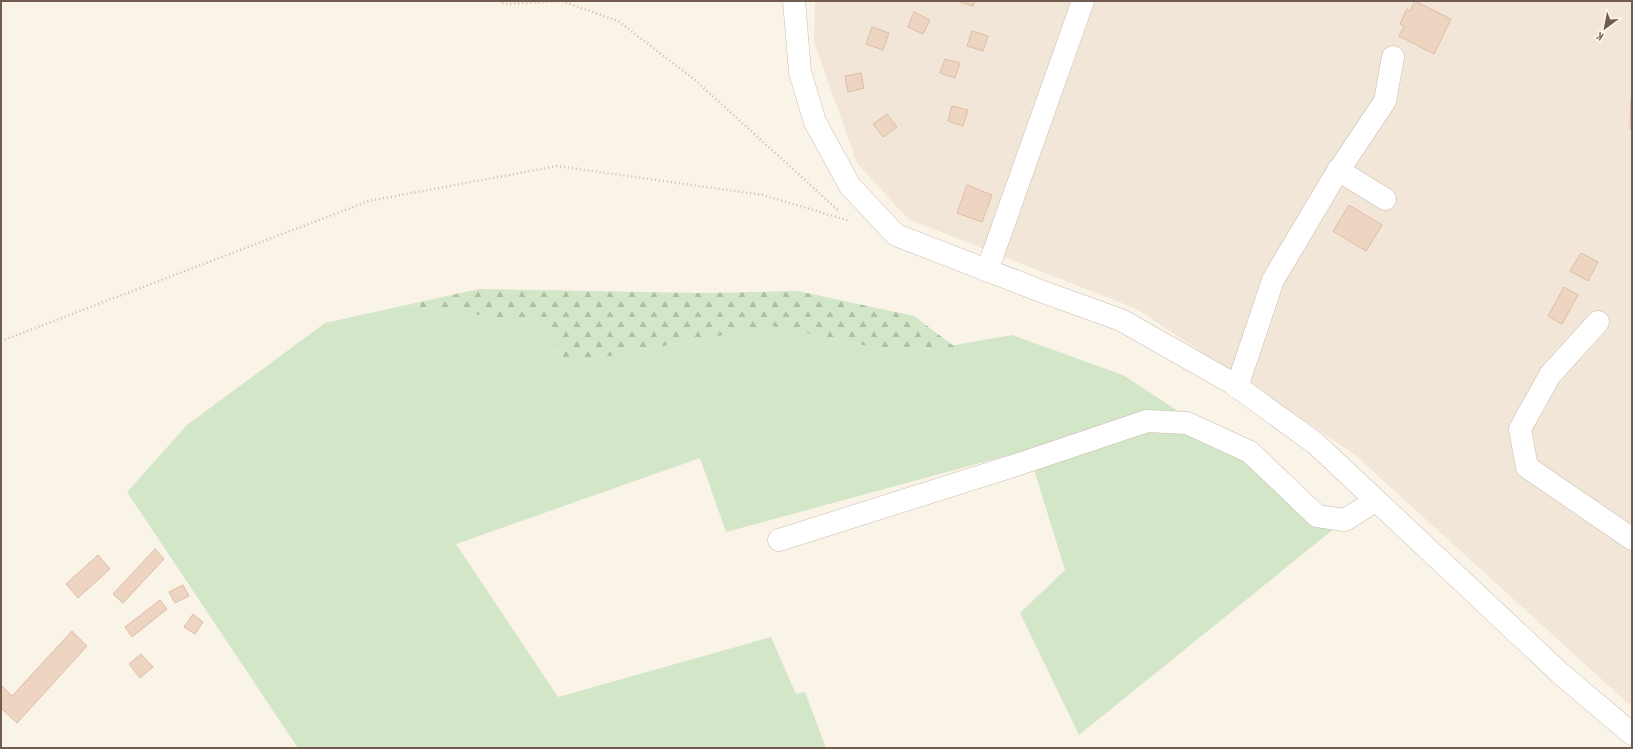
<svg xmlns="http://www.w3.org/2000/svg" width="1633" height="749" viewBox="0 0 1633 749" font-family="'PT Sans Narrow',sans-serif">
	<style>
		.residential { fill: #f1e6d7 }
		.green { fill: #d3e6c8 }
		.forest { fill: url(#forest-firs) }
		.building { fill: #edd5c2; stroke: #debda4 }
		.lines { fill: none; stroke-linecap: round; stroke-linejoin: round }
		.minor-casing { stroke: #cbbcaf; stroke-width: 23 }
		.path { stroke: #d2b9a5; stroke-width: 2.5; stroke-dasharray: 1 3; stroke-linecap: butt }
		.minor { stroke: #fff; stroke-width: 22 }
	</style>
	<defs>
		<pattern id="forest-firs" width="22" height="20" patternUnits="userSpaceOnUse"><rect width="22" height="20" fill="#d3e6c8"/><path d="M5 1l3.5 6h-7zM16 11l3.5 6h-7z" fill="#b0bea5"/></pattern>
	</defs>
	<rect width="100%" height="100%" fill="#faf4e8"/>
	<polygon class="residential" points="815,1 1632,1 1632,707 1354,454 1137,309 908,219 857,163 814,42"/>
	<polygon class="green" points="406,305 547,324 566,364 772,326 877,348 943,347 1012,335 1123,375 1345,520 1079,735 1020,613 1065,570 1028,450 726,532 700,458 456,544 558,697 771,637 796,694 805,692 826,748 298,748 127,492 187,425 325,323"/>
	<polygon class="forest" points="479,289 704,293 798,291 914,316 955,347 877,348 772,326 566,364 547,324 406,305"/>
	<g class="building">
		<polygon points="957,1 975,1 973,6"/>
		<polygon points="1415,1 1451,19 1434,54 1399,36 1404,26 1400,24 1407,9 1410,11"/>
		<polygon points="914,12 930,20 923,34 908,27"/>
		<polygon points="872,27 889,33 883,50 866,44"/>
		<polygon points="972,31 988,36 983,51 967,46"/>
		<polygon points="945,59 960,63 955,78 940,73"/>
		<polygon points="861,73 864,88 848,92 845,76"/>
		<polygon points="1631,97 1632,97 1632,129 1630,129"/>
		<polygon points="952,106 968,110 963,126 948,121"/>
		<polygon points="887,114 897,127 883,137 873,124"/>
		<polygon points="967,185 992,195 982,222 957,213"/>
		<polygon points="1349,205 1382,225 1366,251 1333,231"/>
		<polygon points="1581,253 1598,262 1588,281 1570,271"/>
		<polygon points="1564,287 1578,295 1562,324 1548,316"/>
		<polygon points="155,549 164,559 123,603 113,594"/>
		<polygon points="98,555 110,569 78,598 66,584"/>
		<polygon points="183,585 189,596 175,603 169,592"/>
		<polygon points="160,600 167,609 132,637 125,627"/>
		<polygon points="193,614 203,622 195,634 184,627"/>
		<polygon points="72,631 87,646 17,723 1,708 1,685 12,696"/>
		<polygon points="141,654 153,667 140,678 129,664"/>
	</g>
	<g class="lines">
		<defs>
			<g id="minor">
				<polyline points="794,1 800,72 815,122 850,186 896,235 1046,293 1121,320 1232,383 1315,443 1560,673 1632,734"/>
				<polyline points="1338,170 1385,199"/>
				<polyline points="987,271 1083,1"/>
				<polyline points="1598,322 1550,375 1520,429 1527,467 1632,539"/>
				<polyline points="1237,387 1273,280 1333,179 1385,101 1393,57"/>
				<polyline points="779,540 1016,465 1147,421 1187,423 1250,452 1317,516 1345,520 1375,501"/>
			</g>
		</defs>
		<use href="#minor" class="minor-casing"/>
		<g class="path">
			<polyline points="499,1 505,4 562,1 618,21 695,80 839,211"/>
			<polyline points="1,341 369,201 557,166 763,195 850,221"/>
		</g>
		<use href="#minor" class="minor"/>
	</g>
	<rect width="1633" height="749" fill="none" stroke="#715d4f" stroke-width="4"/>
	<g transform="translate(1605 28) rotate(212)" stroke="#fdf8ee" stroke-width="3" paint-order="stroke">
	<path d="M0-3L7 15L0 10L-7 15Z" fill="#715d4f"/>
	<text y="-6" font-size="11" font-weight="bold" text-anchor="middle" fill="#715d4f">K</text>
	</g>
</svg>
